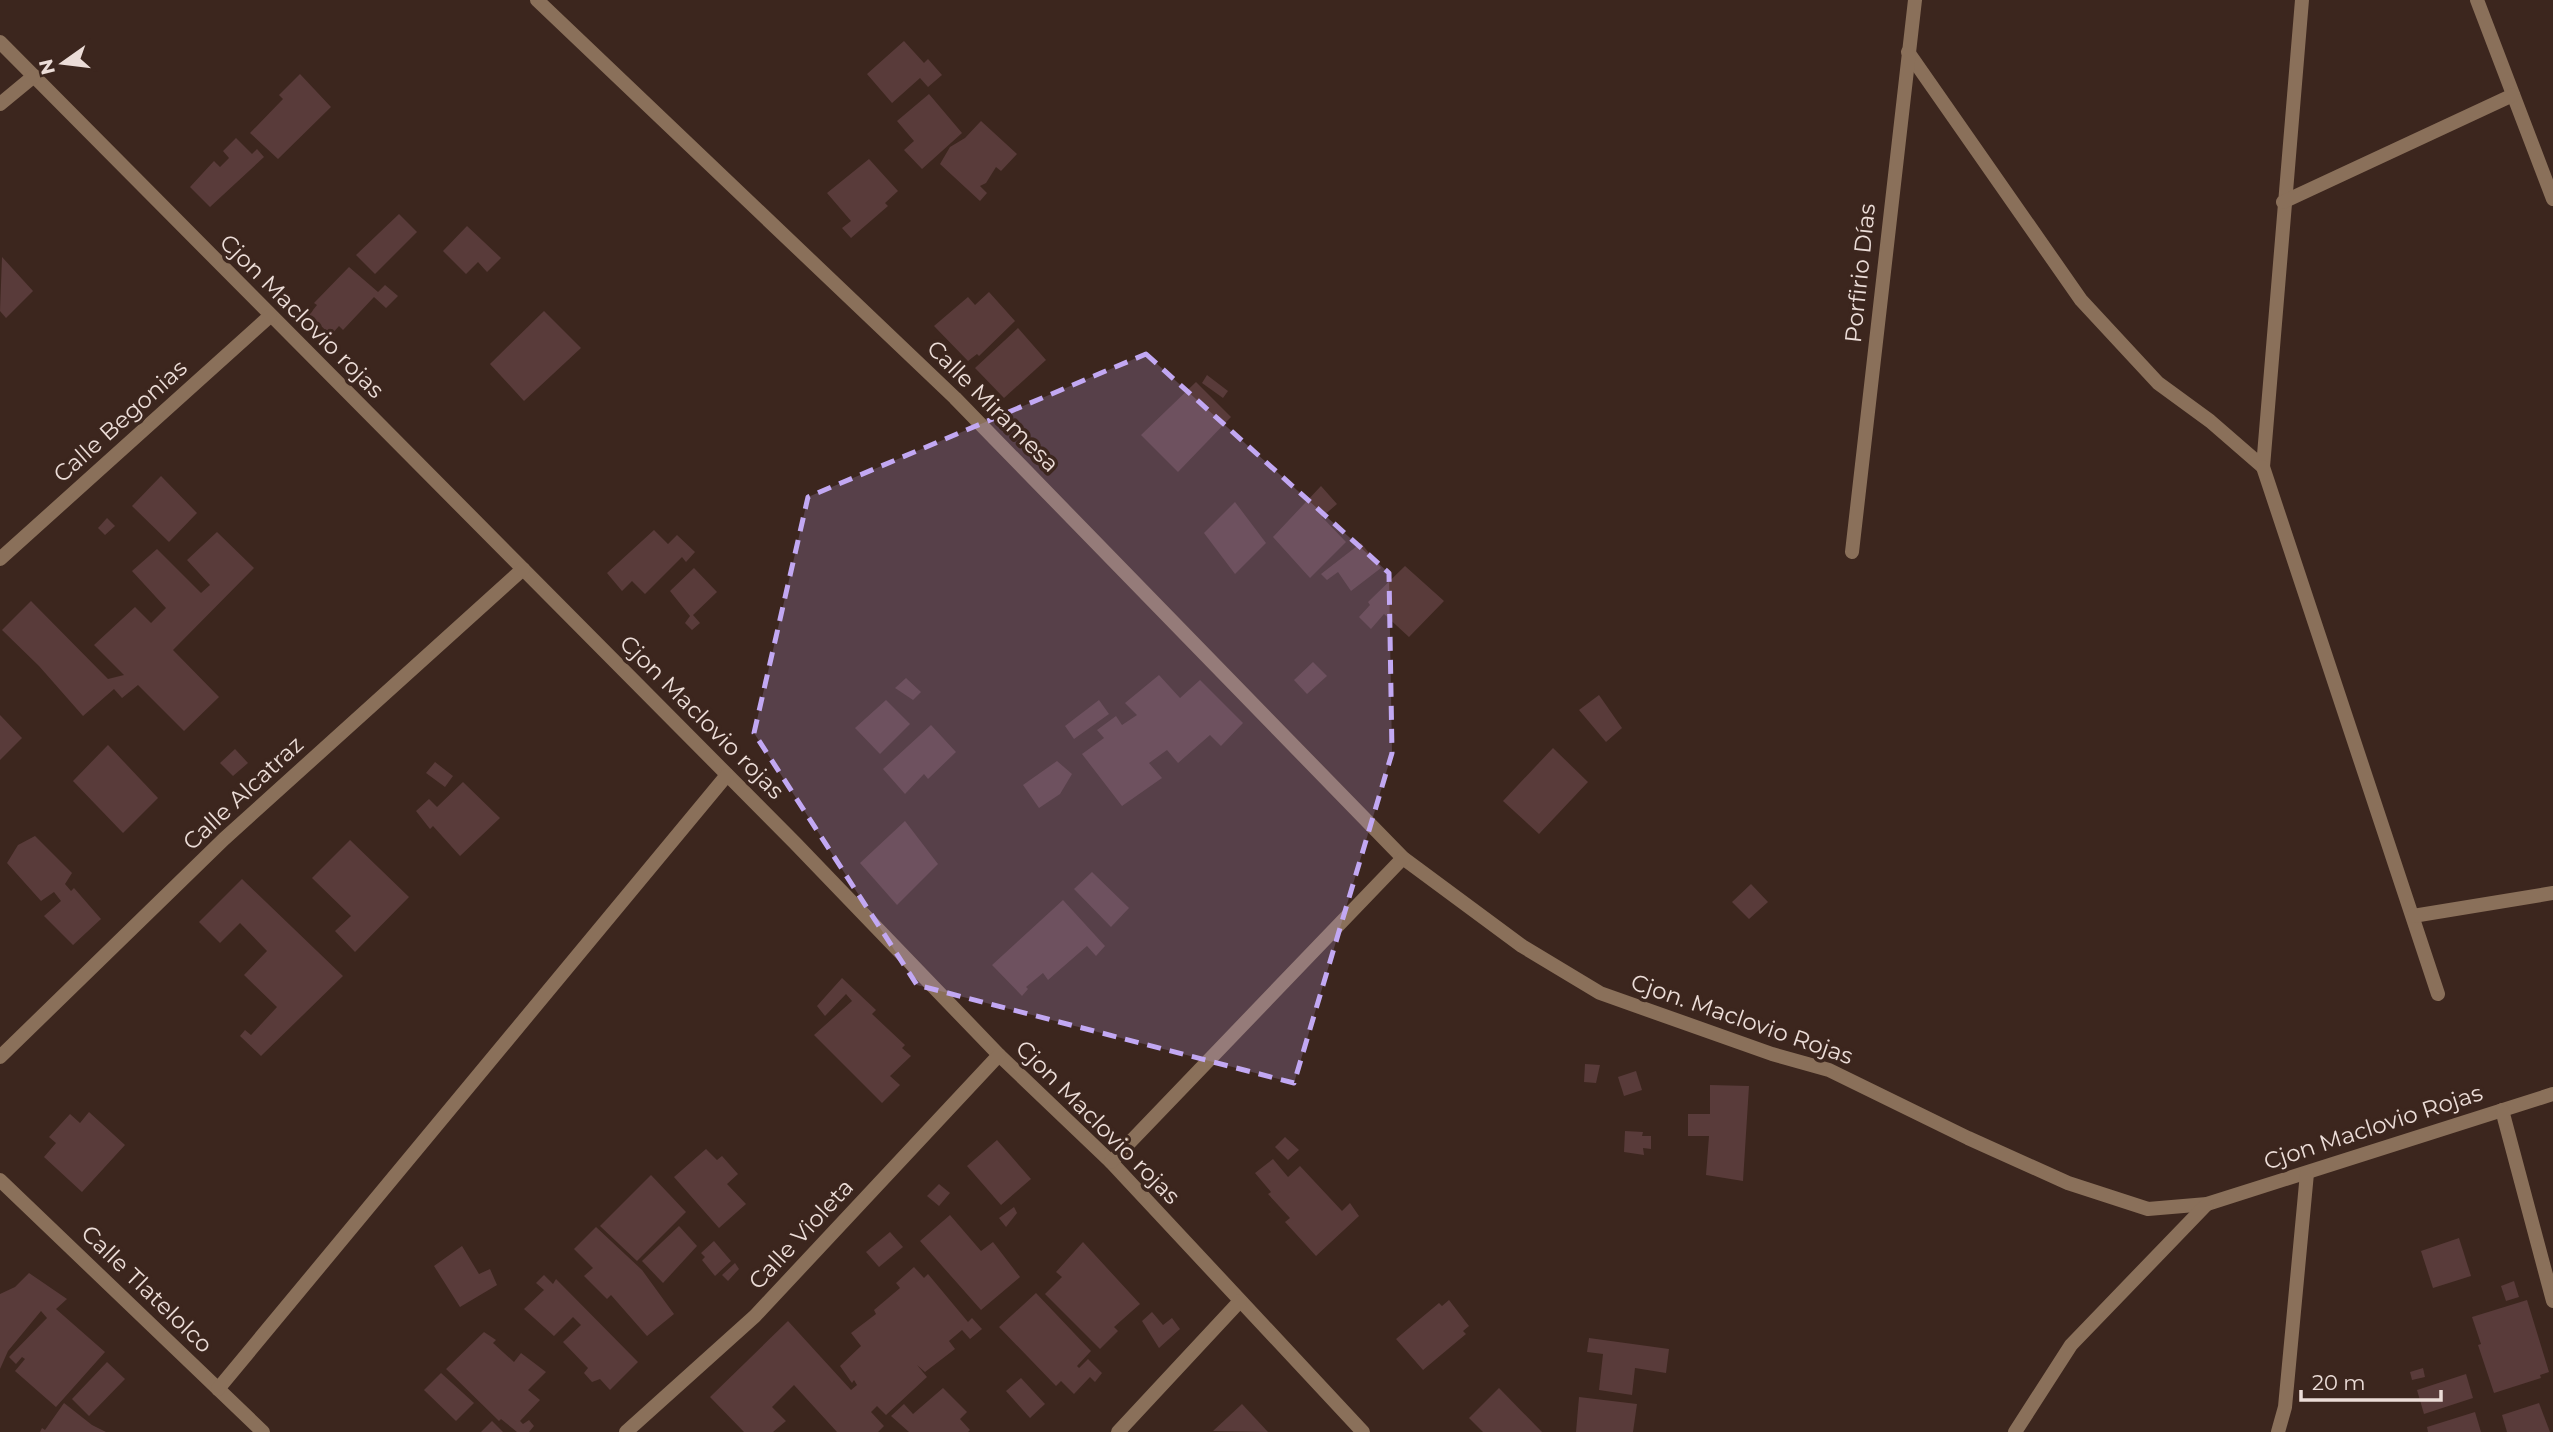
<svg xmlns="http://www.w3.org/2000/svg" width="2553" height="1432" viewBox="0 0 2553 1432" font-family="Montserrat,sans-serif">
	<style>
		.building { fill: #593b3a }
		.lines { fill: none; stroke-linecap: round; stroke-linejoin: round }
		.minor { stroke: #8a705a; stroke-width: 14 }
		.marked { fill: #c2a8f3; fill-opacity: 0.2; stroke: #c2a8f3; stroke-width: 5; stroke-dasharray: 14 9; stroke-linejoin: round }
		.labels { text-anchor: middle; stroke-width: 7; stroke-linejoin: round; paint-order: stroke }
		.street-label { font-size: 23px; fill: #ecddd8; stroke: #3c261e }
	</style>
	<rect width="100%" height="100%" fill="#3c261e"/>
	<g class="building">
		<polygon points="904,41 924,63 928,59 942,75 928,87 920,78 892,103 867,74"/>
		<polygon points="300,74 331,107 278,159 250,133 283,99 279,95"/>
		<polygon points="929,94 962,133 922,169 904,150 914,141 897,121"/>
		<polygon points="981,121 1017,154 1001,171 996,167 986,183 980,186 987,193 980,201 940,164 950,147 965,138"/>
		<polygon points="236,138 252,154 257,149 264,157 210,207 190,187 214,161 220,167 229,158 223,151"/>
		<polygon points="869,159 898,191 885,203 888,206 851,238 842,228 851,221 827,193"/>
		<polygon points="399,214 417,232 375,274 356,255"/>
		<polygon points="467,226 501,258 487,272 478,262 466,274 443,251"/>
		<polygon points="2,257 33,291 6,318 0,311"/>
		<polygon points="349,267 378,292 385,285 398,296 386,308 374,297 343,330 339,326 331,335 309,315 317,305 314,303"/>
		<polygon points="989,292 1015,321 979,356 977,354 968,361 934,326 968,297 975,305"/>
		<polygon points="544,311 581,348 524,401 490,364"/>
		<polygon points="1018,328 1046,360 1004,398 975,368"/>
		<polygon points="1207,375 1228,391 1223,398 1202,383"/>
		<polygon points="1196,382 1231,417 1178,472 1141,435"/>
		<polygon points="161,476 197,513 169,542 132,506"/>
		<polygon points="1321,486 1337,504 1322,517 1346,542 1310,578 1273,537"/>
		<polygon points="1235,502 1266,543 1235,574 1204,533"/>
		<polygon points="107,518 115,526 105,535 98,528"/>
		<polygon points="654,530 668,544 677,535 695,552 686,562 682,557 645,594 632,581 622,591 607,573"/>
		<polygon points="217,532 254,568 173,650 219,697 184,731 138,685 122,698 114,689 83,716 39,666 2,630 31,601 108,679 124,675 94,645 135,607 151,623 166,608 132,571 157,549 201,593 210,585 187,560"/>
		<polygon points="1361,543 1381,568 1351,591 1338,572 1327,580 1321,574"/>
		<polygon points="1405,566 1444,601 1409,637 1384,614 1371,629 1359,617 1370,605 1368,602"/>
		<polygon points="694,568 717,592 693,615 700,623 692,630 685,623 690,616 670,591"/>
		<polygon points="1313,662 1327,676 1307,694 1294,680"/>
		<polygon points="1159,675 1180,698 1200,680 1243,723 1221,746 1210,735 1178,763 1167,750 1149,763 1162,778 1122,806 1082,754 1104,738 1097,730 1116,716 1122,725 1137,715 1125,703"/>
		<polygon points="906,678 921,692 913,700 895,688"/>
		<polygon points="1599,695 1622,728 1606,742 1579,710"/>
		<polygon points="886,700 910,724 880,754 855,728"/>
		<polygon points="1099,700 1109,714 1074,739 1065,726"/>
		<polygon points="0,715 22,738 0,760"/>
		<polygon points="931,725 956,752 928,779 924,774 905,794 883,769"/>
		<polygon points="108,745 158,798 123,833 73,781"/>
		<polygon points="1553,748 1588,782 1539,834 1503,801"/>
		<polygon points="235,749 248,763 233,776 220,763"/>
		<polygon points="1057,761 1072,774 1060,794 1039,808 1023,785"/>
		<polygon points="435,762 453,776 445,787 426,773"/>
		<polygon points="463,782 500,818 460,856 433,826 430,829 416,811 429,799 437,807"/>
		<polygon points="905,821 938,864 897,905 860,863"/>
		<polygon points="35,836 72,873 65,884 71,891 74,888 101,919 73,945 44,916 61,901 54,892 41,901 7,863 18,845"/>
		<polygon points="350,840 409,897 355,952 335,931 351,916 312,878"/>
		<polygon points="1092,872 1129,908 1111,927 1074,889"/>
		<polygon points="242,879 343,976 261,1056 240,1036 245,1030 251,1035 277,1007 244,975 267,951 240,923 220,943 199,922"/>
		<polygon points="1751,884 1768,902 1749,919 1732,902"/>
		<polygon points="1063,900 1105,946 1096,956 1087,946 1048,980 1043,973 1026,987 1028,989 1022,996 992,965"/>
		<polygon points="842,978 876,1010 872,1014 905,1045 902,1048 911,1056 890,1076 900,1085 882,1103 814,1035 852,1001 846,994 825,1016 817,1006"/>
		<polygon points="1585,1064 1600,1065 1596,1083 1584,1082"/>
		<polygon points="1636,1071 1642,1090 1624,1096 1618,1077"/>
		<polygon points="1710,1085 1749,1086 1743,1181 1706,1175 1709,1136 1688,1136 1688,1114 1710,1114"/>
		<polygon points="89,1112 125,1145 82,1192 44,1157 56,1143 49,1137 70,1114 80,1123"/>
		<polygon points="1625,1131 1643,1132 1642,1136 1651,1136 1651,1149 1643,1148 1644,1155 1624,1152"/>
		<polygon points="1285,1137 1299,1150 1288,1160 1275,1147"/>
		<polygon points="997,1140 1031,1179 1001,1205 967,1166"/>
		<polygon points="706,1149 717,1160 722,1156 738,1174 727,1184 746,1204 719,1228 674,1177"/>
		<polygon points="1273,1159 1288,1177 1300,1166 1342,1211 1350,1203 1359,1216 1316,1256 1285,1222 1290,1218 1268,1194 1271,1192 1255,1173"/>
		<polygon points="651,1175 686,1212 637,1261 600,1226"/>
		<polygon points="939,1184 950,1193 939,1206 927,1196"/>
		<polygon points="1014,1207 1017,1213 1006,1227 999,1218"/>
		<polygon points="950,1215 981,1251 993,1242 1020,1277 981,1310 920,1241"/>
		<polygon points="679,1226 697,1246 663,1283 642,1261"/>
		<polygon points="596,1227 642,1270 674,1314 647,1336 611,1295 607,1299 584,1276 593,1268 574,1249"/>
		<polygon points="890,1232 903,1247 879,1267 866,1252"/>
		<polygon points="2459,1238 2471,1276 2433,1288 2421,1251"/>
		<polygon points="714,1241 731,1261 715,1276 702,1260 705,1257 701,1253"/>
		<polygon points="1083,1242 1140,1304 1114,1327 1118,1331 1100,1349 1045,1294 1062,1277 1056,1272"/>
		<polygon points="462,1246 479,1274 490,1269 497,1285 460,1307 434,1266"/>
		<polygon points="735,1263 739,1269 728,1281 722,1275"/>
		<polygon points="914,1267 924,1278 928,1274 968,1322 972,1318 982,1329 970,1339 962,1330 949,1341 955,1349 925,1372 917,1365 927,1377 886,1415 877,1406 871,1412 884,1426 878,1432 837,1432 794,1385 772,1407 786,1421 773,1432 744,1432 710,1397 788,1321 851,1390 857,1385 854,1380 852,1383 840,1366 861,1346 851,1333 876,1314 874,1310 900,1288 896,1283"/>
		<polygon points="29,1273 67,1299 56,1309 105,1352 56,1407 15,1371 25,1359 22,1357 16,1364 9,1357 47,1318 41,1311 8,1351 0,1369 0,1294 15,1287"/>
		<polygon points="544,1275 553,1284 556,1279 638,1362 610,1390 600,1379 592,1382 584,1373 588,1368 563,1342 581,1325 573,1317 554,1336 524,1309 544,1290 536,1283"/>
		<polygon points="2514,1281 2519,1297 2506,1301 2501,1286"/>
		<polygon points="1036,1293 1091,1351 1077,1366 1079,1368 1088,1359 1102,1373 1095,1382 1090,1377 1074,1394 1061,1381 1056,1386 999,1327"/>
		<polygon points="1449,1300 1469,1326 1463,1331 1466,1334 1423,1370 1396,1339 1439,1303 1442,1306"/>
		<polygon points="2527,1300 2549,1372 2540,1375 2541,1378 2494,1393 2478,1345 2481,1344 2472,1317"/>
		<polygon points="1152,1312 1163,1325 1172,1318 1180,1329 1159,1348 1142,1321"/>
		<polygon points="484,1332 496,1340 493,1343 514,1362 521,1353 546,1372 528,1390 540,1400 520,1421 523,1424 529,1420 534,1426 529,1432 517,1432 501,1419 499,1421 446,1369"/>
		<polygon points="1589,1338 1669,1349 1666,1373 1635,1368 1632,1395 1599,1390 1603,1354 1587,1352"/>
		<polygon points="107,1362 125,1379 89,1416 72,1399"/>
		<polygon points="2423,1368 2425,1377 2412,1380 2410,1372"/>
		<polygon points="441,1373 474,1403 456,1421 424,1390"/>
		<polygon points="2466,1374 2473,1398 2424,1414 2417,1390"/>
		<polygon points="1021,1378 1045,1404 1030,1418 1006,1391"/>
		<polygon points="943,1388 967,1412 960,1419 970,1430 968,1432 909,1432 891,1416 904,1404 913,1414"/>
		<polygon points="1499,1388 1542,1432 1483,1432 1469,1418"/>
		<polygon points="1579,1397 1637,1404 1633,1432 1576,1432"/>
		<polygon points="64,1403 92,1425 106,1432 40,1432 42,1428 45,1430"/>
		<polygon points="2539,1403 2550,1432 2507,1432 2502,1415"/>
		<polygon points="1242,1404 1268,1432 1213,1431"/>
		<polygon points="2475,1412 2481,1432 2428,1432 2427,1427"/>
		<polygon points="492,1421 503,1432 481,1432"/>
	</g>
	<g class="lines">
		<g class="minor">
			<polyline points="537,0 955,398 1403,858 1522,946 1600,993 1772,1054 1829,1070 1968,1138 2068,1183 2148,1209 2207,1204 2553,1094"/>
			<polyline points="2477,0 2553,199"/>
			<polyline points="0,42 795,843 999,1055 1111,1162 1363,1432"/>
			<polyline points="1908,52 2081,300 2158,383 2210,421 2263,467 2302,0"/>
			<polyline points="0,104 34,76"/>
			<polyline points="2283,202 2513,95"/>
			<polyline points="2263,467 2438,994"/>
			<polyline points="1852,552 1915,0"/>
			<polyline points="0,559 270,316"/>
			<polyline points="2413,916 2553,893"/>
			<polyline points="0,1057 224,839 523,569"/>
			<polyline points="2502,1110 2553,1301"/>
			<polyline points="1111,1162 1403,858"/>
			<polyline points="0,1180 263,1432"/>
			<polyline points="218,1389 727,775"/>
			<polyline points="626,1432 755,1316 999,1055"/>
			<polyline points="1118,1432 1240,1301"/>
			<polyline points="2015,1432 2071,1345 2207,1204"/>
			<polyline points="2278,1432 2285,1407 2307,1173"/>
		</g>
	</g>
	<path class="marked" d="M 1146,354 L 1389,573 L 1392,753 L 1294,1083 L 917,985 L 754,733 L 808,497 Z"/>
	<g class="labels">
		<g class="street-label">
			<text transform="translate(1860 273) rotate(-84)" y="8">Porfirio Días</text>
			<text transform="translate(302 316) rotate(45)" y="8">Cjon Maclovio rojas</text>
			<text transform="translate(993 406) rotate(45)" y="8">Calle Miramesa</text>
			<text transform="translate(120 421) rotate(-42)" y="8">Calle Begonias</text>
			<text transform="translate(702 717) rotate(45)" y="8">Cjon Maclovio rojas</text>
			<text transform="translate(243 793) rotate(-43)" y="8">Calle Alcatraz</text>
			<text transform="translate(1742 1019) rotate(19)" y="8">Cjon. Maclovio Rojas</text>
			<text transform="translate(1098 1122) rotate(45)" y="8">Cjon Maclovio rojas</text>
			<text transform="translate(2373 1127) rotate(-18)" y="8">Cjon Maclovio Rojas</text>
			<text transform="translate(801 1234) rotate(-47)" y="8">Calle Violeta</text>
			<text transform="translate(147 1289) rotate(44)" y="8">Calle Tlatelolco</text>
		</g>
	</g>
	<g transform="translate(63 63) rotate(256)" stroke="#3c261e" stroke-width="5" paint-order="stroke">
	<path d="M0-5L12 26L0 18L-12 26Z" fill="#ecddd8"/>
	<text y="-10" font-size="19" font-weight="bold" text-anchor="middle" fill="#ecddd8">N</text>
	</g>
	<path d="M2301 1390v10h140v-10" fill="none" stroke="#ecddd8" stroke-width="3.5"/>
	<text x="2312" y="1390" font-size="21" fill="#ecddd8" stroke="#3c261e" stroke-width="5" paint-order="stroke">20 m</text>
</svg>
